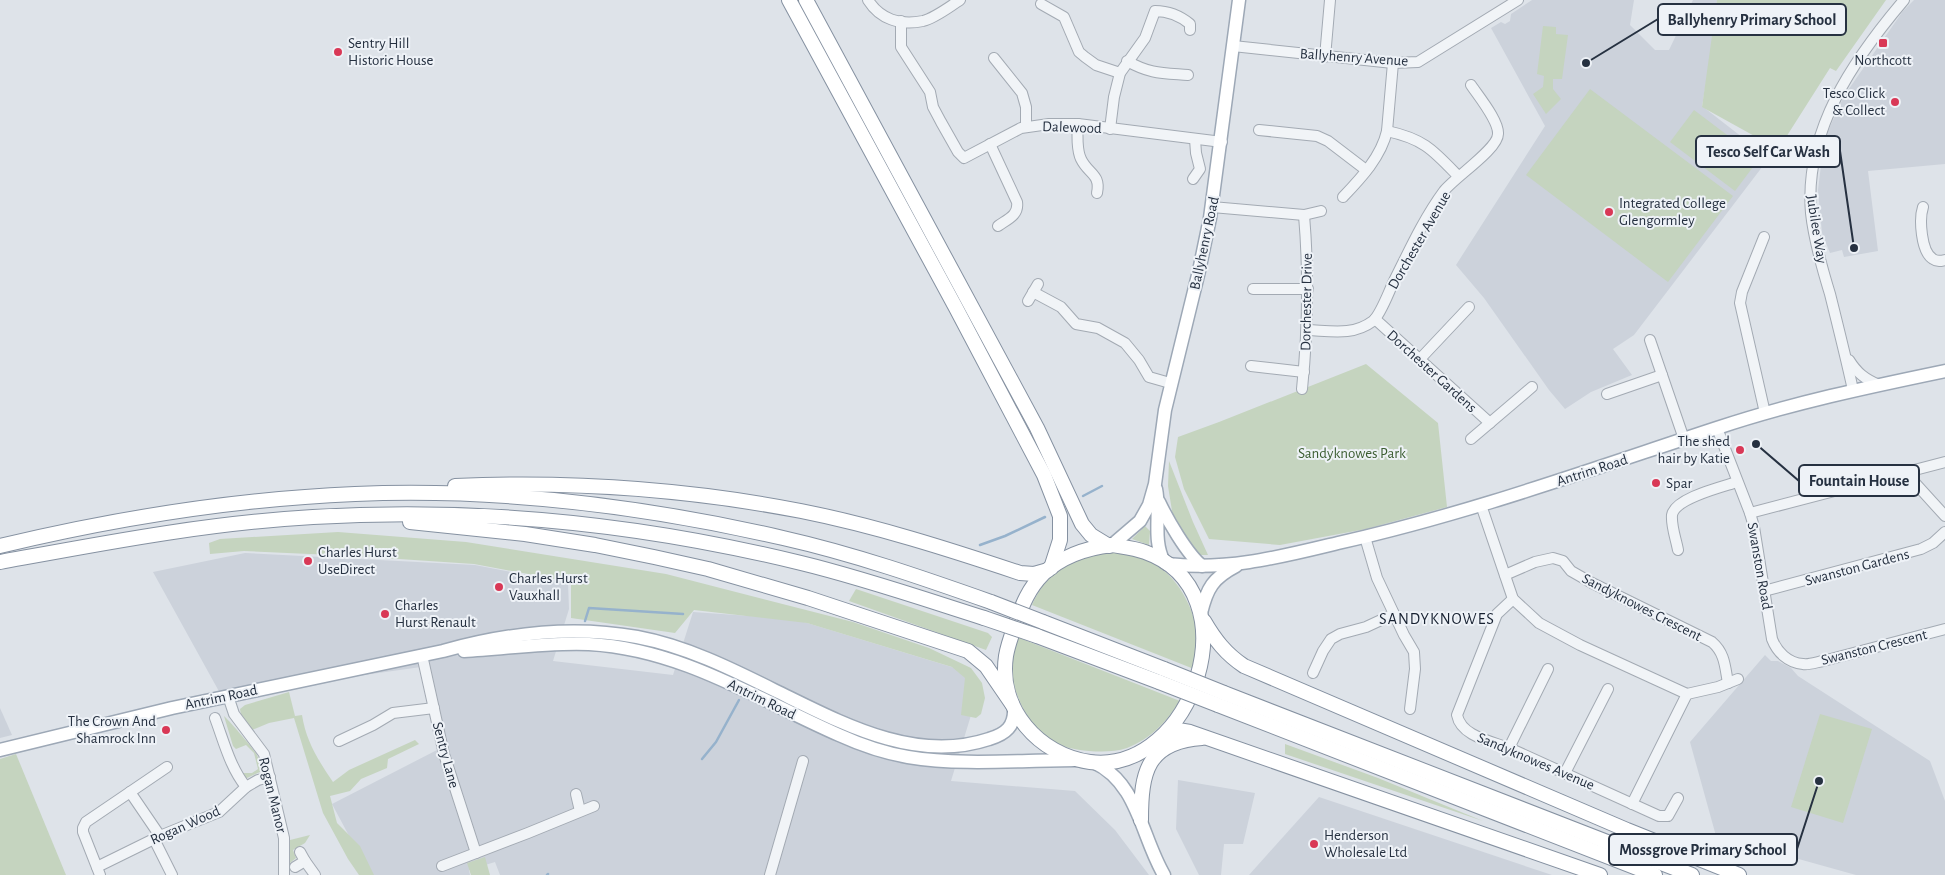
<svg xmlns="http://www.w3.org/2000/svg" width="1945" height="875" viewBox="0 0 1945 875" font-family="'Alegreya Sans',sans-serif">
	<style>
		.built { fill: #ccd2db }
		.green { fill: #c5d4bf }
		.lines { fill: none; stroke-linecap: round; stroke-linejoin: round }
		.stream { stroke: #96b2cc; stroke-width: 2.5 }
		.minor-casing { stroke: #a3aab3; stroke-width: 12 }
		.major-casing { stroke: #9da8b6; stroke-width: 15 }
		.highway-casing { stroke: #8591a1; stroke-width: 16 }
		.minor { stroke: #f1f4f7; stroke-width: 10 }
		.major { stroke: #fff; stroke-width: 12 }
		.highway { stroke: #fff; stroke-width: 14 }
		.highway-bridge-casing { stroke: #8591a1; stroke-width: 16; stroke-linecap: butt }
		.highway-bridge { stroke: #fff; stroke-width: 14 }
		.poi-dot { fill: #d93856; stroke: #eef2f7; stroke-width: 2 }
		.labels { text-anchor: middle; stroke-width: 4; stroke-linejoin: round; paint-order: stroke }
		.poi-label { font-size: 15px; fill: #263141; stroke: #eef2f7; text-anchor: start }
		.street-label { font-size: 15px; fill: #263141; stroke: #eef2f7 }
		.park-label { font-size: 15px; fill: #3c5e32; stroke: #eef2f7 }
		.neighbourhood-label { font-size: 16px; letter-spacing: 1px; fill: #182232; stroke: #eef2f7 }
		.leader { fill: none; stroke: #263141; stroke-width: 2 }
		.callout-dot { fill: #263141; stroke: #eef2f7; stroke-width: 2 }
		.callout { fill: #eef2f7; stroke: #263141; stroke-width: 2 }
		.callout-label { font-size: 16px; text-anchor: middle; font-weight: bold; fill: #263141 }
	</style>
	<rect width="100%" height="100%" fill="#dee3e9"/>
	<g class="built">
		<polygon points="1532,0 1634,0 1630,25 1655,50 1669,50 1693,0 1717,0 1714,35 1702,106 1769,158 1634,335 1613,349 1632,375 1591,392 1565,409 1549,390 1484,298 1456,265 1545,126 1491,28 1501,22 1505,24 1510,21 1511,14"/>
		<polygon points="1914,0 1945,0 1945,164 1868,171 1878,251 1844,257 1842,250 1830,253 1822,233 1818,190 1824,140 1844,96 1903,11"/>
		<polygon points="245,553 475,565 568,583 569,609 553,661 673,675 693,612 794,619 968,672 975,702 951,781 1075,791 1115,830 1149,875 500,875 495,862 469,870 470,875 370,875 332,804 437,750 421,667 221,695 153,572"/>
		<polygon points="1765,655 1771,661 1778,661 1791,668 1798,676 1930,761 1945,801 1945,875 1856,875 1716,836 1690,742"/>
		<polygon points="0,708 12,735 0,738"/>
		<polygon points="1178,780 1255,793 1243,844 1224,844 1221,875 1199,875 1176,829"/>
		<polygon points="1319,797 1552,875 1249,875"/>
	</g>
	<g class="green">
		<polygon points="1717,0 1886,0 1836,71 1830,68 1783,142 1776,148 1702,107"/>
		<polygon points="1543,26 1556,27 1556,34 1568,35 1562,79 1553,79 1553,89 1561,99 1546,114 1533,94 1543,87 1544,76 1537,74"/>
		<polygon points="1590,89 1733,196 1668,282 1526,175"/>
		<polygon points="1694,110 1759,159 1735,191 1670,142"/>
		<polygon points="1366,364 1438,423 1447,507 1366,529 1280,545 1209,539 1184,489 1175,457 1178,437 1219,422"/>
		<polygon points="1169,461 1193,522 1208,555 1199,555 1173,517 1168,486"/>
		<polygon points="1145,526 1150,531 1149,545 1132,539"/>
		<polygon points="338,532 466,542 666,574 853,622 929,648 971,668 982,683 985,698 981,714 976,718 961,715 965,678 952,667 807,623 694,610 675,633 571,618 571,582 474,564 354,556 244,551 210,554 209,543 220,539"/>
		<path d="M 1124,551 C 1131,554 1139,556 1146,559 C 1177,573 1196,609 1198,641 C 1199,650 1196,660 1194,669 L 1032,605 C 1043,579 1065,561 1092,553 C 1102,551 1114,552 1124,551 Z"/>
		<polygon points="856,589 988,633 992,637 986,650 849,601"/>
		<path d="M 1017,637 L 1180,701 C 1165,723 1152,738 1127,748 C 1115,752 1101,752 1089,751 C 1075,750 1061,747 1049,739 C 1024,723 1007,681 1012,652 C 1013,647 1016,642 1017,637 Z"/>
		<path d="M 289,692 L 295,716 L 302,715 C 306,741 318,760 333,782 L 349,770 L 415,740 L 419,744 L 388,759 L 387,768 L 361,779 L 350,791 L 330,796 L 337,823 L 360,846 L 374,875 L 359,875 L 348,859 L 323,813 L 294,718 L 269,723 L 252,730 L 241,715 L 240,709 L 245,705 Z"/>
		<polygon points="1820,714 1872,729 1843,823 1791,807"/>
		<path d="M 224,716 C 227,718 252,747 255,752 C 259,757 260,765 262,771 L 245,779 L 240,773 L 252,773 L 258,769 L 254,753 L 246,745 L 236,749 L 233,746 Z"/>
		<polygon points="1285,744 1378,778 1483,821 1285,754"/>
		<polygon points="16,754 66,875 0,875 0,759"/>
		<polygon points="310,835 305,843 293,850 296,858 290,863 286,841"/>
		<polygon points="485,857 490,875 471,875 467,863"/>
	</g>
	<g class="lines">
		<g class="stream">
			<polyline points="1083,496 1102,486"/>
			<polyline points="980,545 1005,536 1045,517"/>
			<polyline points="585,621 589,608 683,614"/>
			<polyline points="702,759 716,742 739,700"/>
			<polyline points="547,875 548,874"/>
		</g>
		<defs>
			<g id="minor">
				<path d="M 868,0 C 880,19 900,26 923,21 C 935,18 949,7 960,0"/>
				<polyline points="1041,4 1064,17 1079,52 1085,57 1096,65 1120,73"/>
				<polyline points="901,21 901,47 930,92 933,107 941,122 958,152 964,158 1021,128 1049,124 1078,124 1222,142"/>
				<polyline points="1233,46 1393,63 1418,62 1518,0"/>
				<polyline points="1325,57 1330,0"/>
				<polyline points="994,58 1022,93 1026,107 1026,126"/>
				<path d="M 1127,61 C 1150,74 1162,73 1188,75"/>
				<path d="M 1078,124 C 1077,134 1077,151 1081,159 C 1088,174 1101,174 1097,193"/>
				<path d="M 1110,129 L 1114,97 L 1120,73 L 1145,38 L 1155,11 C 1169,11 1179,15 1190,24 L 1190,30"/>
				<polyline points="1259,130 1317,136 1328,141 1366,170"/>
				<path d="M 1387,131 C 1424,139 1433,150 1458,176"/>
				<path d="M 990,144 L 1017,202 C 1019,215 1008,219 998,226"/>
				<polyline points="1193,179 1200,169 1196,153 1195,139"/>
				<path d="M 1343,197 C 1361,178 1381,157 1387,131 L 1393,63"/>
				<polyline points="1212,207 1304,215 1321,211"/>
				<path d="M 1923,207 C 1919,219 1921,252 1933,259 C 1937,262 1941,261 1945,260"/>
				<polyline points="1764,237 1742,292 1740,303 1765,413"/>
				<polyline points="1253,289 1308,289"/>
				<polyline points="1033,292 1061,307 1076,324 1098,328 1125,343 1139,360 1149,377 1170,383"/>
				<polyline points="1028,301 1038,284"/>
				<polyline points="1375,319 1490,423"/>
				<path d="M 1308,330 C 1331,331 1353,336 1373,321 C 1381,314 1389,291 1394,281 C 1409,251 1424,218 1444,191 C 1455,177 1498,149 1498,134 C 1499,121 1479,97 1471,85"/>
				<polyline points="1650,340 1684,439"/>
				<polyline points="1420,359 1469,307"/>
				<path d="M 1849,360 C 1857,373 1865,379 1879,385"/>
				<polyline points="1251,366 1304,372"/>
				<path d="M 1302,389 C 1308,330 1309,274 1304,215"/>
				<path d="M 1853,390 C 1846,358 1838,326 1830,294 C 1822,268 1814,241 1811,213 C 1804,131 1853,60 1904,0"/>
				<polyline points="1607,394 1662,375"/>
				<path d="M 1717,428 L 1750,513 L 1754,527 L 1772,639 C 1777,652 1788,663 1803,664 C 1809,665 1817,662 1823,661 L 1945,629"/>
				<polyline points="1471,439 1532,387"/>
				<polyline points="1906,473 1945,516"/>
				<polyline points="1481,505 1513,599 1539,623 1580,645 1687,694 1718,687 1738,679"/>
				<polyline points="1750,513 1945,462"/>
				<polyline points="1365,537 1377,578 1404,635 1414,652 1415,669 1410,709"/>
				<path d="M 1678,550 C 1676,539 1671,526 1672,515 C 1675,498 1722,487 1737,482"/>
				<path d="M 1505,575 L 1535,562 L 1553,558 L 1563,561 L 1571,571 L 1592,583 L 1712,642 C 1725,653 1725,667 1728,683"/>
				<polyline points="1764,591 1921,549 1933,543 1945,532"/>
				<path d="M 1513,599 L 1497,614 L 1457,715 C 1461,736 1490,741 1509,748 L 1659,816 L 1668,816 L 1678,798"/>
				<polyline points="422,655 444,754 476,853"/>
				<polyline points="1313,673 1323,651 1331,639 1340,634 1366,627 1394,614"/>
				<polyline points="228,696 234,714 264,754 284,838 284,875"/>
				<path d="M 215,718 C 224,742 230,767 246,787"/>
				<polyline points="339,741 373,725 393,713 434,708"/>
				<polyline points="1509,748 1548,669"/>
				<polyline points="1565,773 1608,689"/>
				<polyline points="130,792 160,836"/>
				<polyline points="576,794 580,811"/>
				<polyline points="1632,804 1687,694"/>
				<polyline points="154,839 172,875"/>
				<polyline points="305,861 315,875"/>
				<polyline points="442,866 528,833 594,806"/>
				<polyline points="97,867 160,836 219,812 246,787 258,780 270,777"/>
				<polyline points="295,867 305,861 300,852"/>
				<polyline points="100,875 83,832 83,828 86,822 167,767"/>
				<polyline points="770,875 803,761"/>
			</g>
			<g id="major">
				<path d="M 1156,489 C 1161,514 1152,539 1164,562"/>
				<path d="M 1159,502 C 1167,519 1187,554 1202,566"/>
				<polyline points="1112,545 1140,521 1149,505 1155,484 1165,410 1199,271 1210,218 1239,0"/>
				<path d="M 1167,564 C 1227,571 1280,557 1338,543 C 1468,514 1592,469 1717,428 C 1792,403 1868,387 1945,371"/>
				<path d="M 1201,613 C 1207,588 1213,578 1236,566"/>
				<path d="M 464,651 C 505,649 547,642 589,644 C 681,649 757,699 839,735 C 861,745 884,753 908,757 C 963,766 1021,760 1076,760"/>
				<path d="M 0,750 L 172,708 L 443,651 C 507,633 571,625 637,637 C 685,646 730,668 774,690 C 840,722 914,764 989,739 C 1006,734 1015,726 1014,708"/>
				<path d="M 1093,762 C 1138,782 1141,836 1164,875"/>
			</g>
			<g id="highway">
				<polyline points="789,0 956,308 1044,475 1060,516 1060,540 1051,568"/>
				<polyline points="806,0 1037,428 1082,524 1091,535 1109,546"/>
				<path d="M 455,486 C 571,481 687,489 801,511 C 876,526 948,549 1020,573 L 1034,574 L 1048,570"/>
				<polyline points="410,522 525,534 595,545 654,557 708,569 808,598 968,651 986,666 1012,704"/>
				<path d="M 1112,545 C 1123,547 1134,548 1145,552 C 1255,591 1193,775 1090,762 C 1039,755 998,709 1006,656 C 1008,644 1012,634 1016,623 C 1022,605 1029,588 1043,574 C 1062,556 1086,548 1112,545 Z"/>
				<path d="M 0,546 C 117,518 235,499 355,494 C 498,488 644,506 783,538 C 854,554 923,578 991,602"/>
				<path d="M 0,562 C 104,543 207,523 313,517 C 477,507 642,524 801,563 C 863,578 924,599 984,618"/>
				<path d="M 1204,621 C 1215,640 1226,654 1244,666 L 1627,830 L 1739,875"/>
				<polyline points="1043,622 1164,669"/>
				<polyline points="1037,636 1159,682"/>
				<polyline points="1224,693 1692,875"/>
				<polyline points="1218,705 1655,875"/>
				<polyline points="1164,736 1178,730 1190,732 1600,875"/>
				<path d="M 1141,820 C 1141,772 1147,742 1202,738"/>
			</g>
		</defs>
		<use href="#minor" class="minor-casing"/>
		<use href="#major" class="major-casing"/>
		<use href="#highway" class="highway-casing"/>
		<use href="#minor" class="minor"/>
		<use href="#major" class="major"/>
		<use href="#highway" class="highway"/>
		<defs>
			<g id="highway-bridge">
				<polyline points="991,602 1043,622"/>
				<polyline points="984,618 1037,636"/>
				<polyline points="1164,669 1224,693"/>
				<polyline points="1159,682 1218,705"/>
			</g>
		</defs>
		<use href="#highway-bridge" class="highway-bridge-casing"/>
		<use href="#highway-bridge" class="highway-bridge"/>
	</g>
	<g class="poi-dot">
		<rect x="1878" y="38" width="10" height="10" rx="2.5"/>
		<circle cx="338" cy="52" r="5"/>
		<circle cx="1895" cy="102" r="5"/>
		<circle cx="1609" cy="212" r="5"/>
		<circle cx="1740" cy="450" r="5"/>
		<circle cx="1656" cy="483" r="5"/>
		<circle cx="308" cy="561" r="5"/>
		<circle cx="499" cy="587" r="5"/>
		<circle cx="385" cy="614" r="5"/>
		<circle cx="166" cy="730" r="5"/>
		<circle cx="1314" cy="844" r="5"/>
	</g>
	<g class="labels">
		<g class="poi-label">
			<text x="348" y="48">Sentry Hill<tspan x="348" dy="17">Historic House</tspan></text>
			<text x="1883" y="65" text-anchor="middle">Northcott</text>
			<text x="1885" y="98" text-anchor="end">Tesco Click<tspan x="1885" dy="17">&amp; Collect</tspan></text>
			<text x="1619" y="208">Integrated College<tspan x="1619" dy="17">Glengormley</tspan></text>
			<text x="1730" y="446" text-anchor="end">The shed<tspan x="1730" dy="17">hair by Katie</tspan></text>
			<text x="1666" y="488">Spar</text>
			<text x="318" y="557">Charles Hurst<tspan x="318" dy="17">UseDirect</tspan></text>
			<text x="509" y="583">Charles Hurst<tspan x="509" dy="17">Vauxhall</tspan></text>
			<text x="395" y="610">Charles<tspan x="395" dy="17">Hurst Renault</tspan></text>
			<text x="156" y="726" text-anchor="end">The Crown And<tspan x="156" dy="17">Shamrock Inn</tspan></text>
			<text x="1324" y="840">Henderson<tspan x="1324" dy="17">Wholesale Ltd</tspan></text>
		</g>
		<g class="street-label">
			<text transform="translate(1354 57) rotate(4)" y="5">Ballyhenry Avenue</text>
			<text transform="translate(1072 127) rotate(2)" y="5">Dalewood</text>
			<text transform="translate(1817 229) rotate(81)" y="5">Jubilee Way</text>
			<text transform="translate(1419 240) rotate(-60)" y="5">Dorchester Avenue</text>
			<text transform="translate(1204 243) rotate(-78)" y="5">Ballyhenry Road</text>
			<text transform="translate(1306 302) rotate(-89)" y="5">Dorchester Drive</text>
			<text transform="translate(1432 371) rotate(42)" y="5">Dorchester Gardens</text>
			<text transform="translate(1592 470) rotate(-18)" y="5">Antrim Road</text>
			<text transform="translate(1760 566) rotate(80)" y="5">Swanston Road</text>
			<text transform="translate(1857 567) rotate(-15)" y="5">Swanston Gardens</text>
			<text transform="translate(1642 607) rotate(27)" y="5">Sandyknowes Crescent</text>
			<text transform="translate(1874 647) rotate(-14)" y="5">Swanston Crescent</text>
			<text transform="translate(221 697) rotate(-12)" y="5">Antrim Road</text>
			<text transform="translate(762 699) rotate(26)" y="5">Antrim Road</text>
			<text transform="translate(446 755) rotate(75)" y="5">Sentry Lane</text>
			<text transform="translate(1536 761) rotate(23)" y="5">Sandyknowes Avenue</text>
			<text transform="translate(273 795) rotate(76)" y="5">Rogan Manor</text>
			<text transform="translate(185 825) rotate(-24)" y="5">Rogan Wood</text>
		</g>
		<g class="park-label">
			<text x="1352" y="458">Sandyknowes Park</text>
		</g>
		<g class="neighbourhood-label">
			<text x="1437" y="624">SANDYKNOWES</text>
		</g>
	</g>
	<path class="leader" d="M1586 63L1658 19M1854 248L1840 151M1756 444L1799 481M1819 781L1797 849"/>
	<g class="callout-dot">
		<circle cx="1586" cy="63" r="5"/>
		<circle cx="1854" cy="248" r="5"/>
		<circle cx="1756" cy="444" r="5"/>
		<circle cx="1819" cy="781" r="5"/>
	</g>
	<g class="callout">
		<rect x="1658" y="4" width="188" height="31" rx="5"/>
		<rect x="1696" y="136" width="144" height="31" rx="5"/>
		<rect x="1799" y="465" width="120" height="31" rx="5"/>
		<rect x="1609" y="834" width="188" height="31" rx="5"/>
	</g>
	<g class="callout-label">
		<text x="1752" y="25">Ballyhenry Primary School</text>
		<text x="1768" y="157">Tesco Self Car Wash</text>
		<text x="1859" y="486">Fountain House</text>
		<text x="1703" y="855">Mossgrove Primary School</text>
	</g>
</svg>
